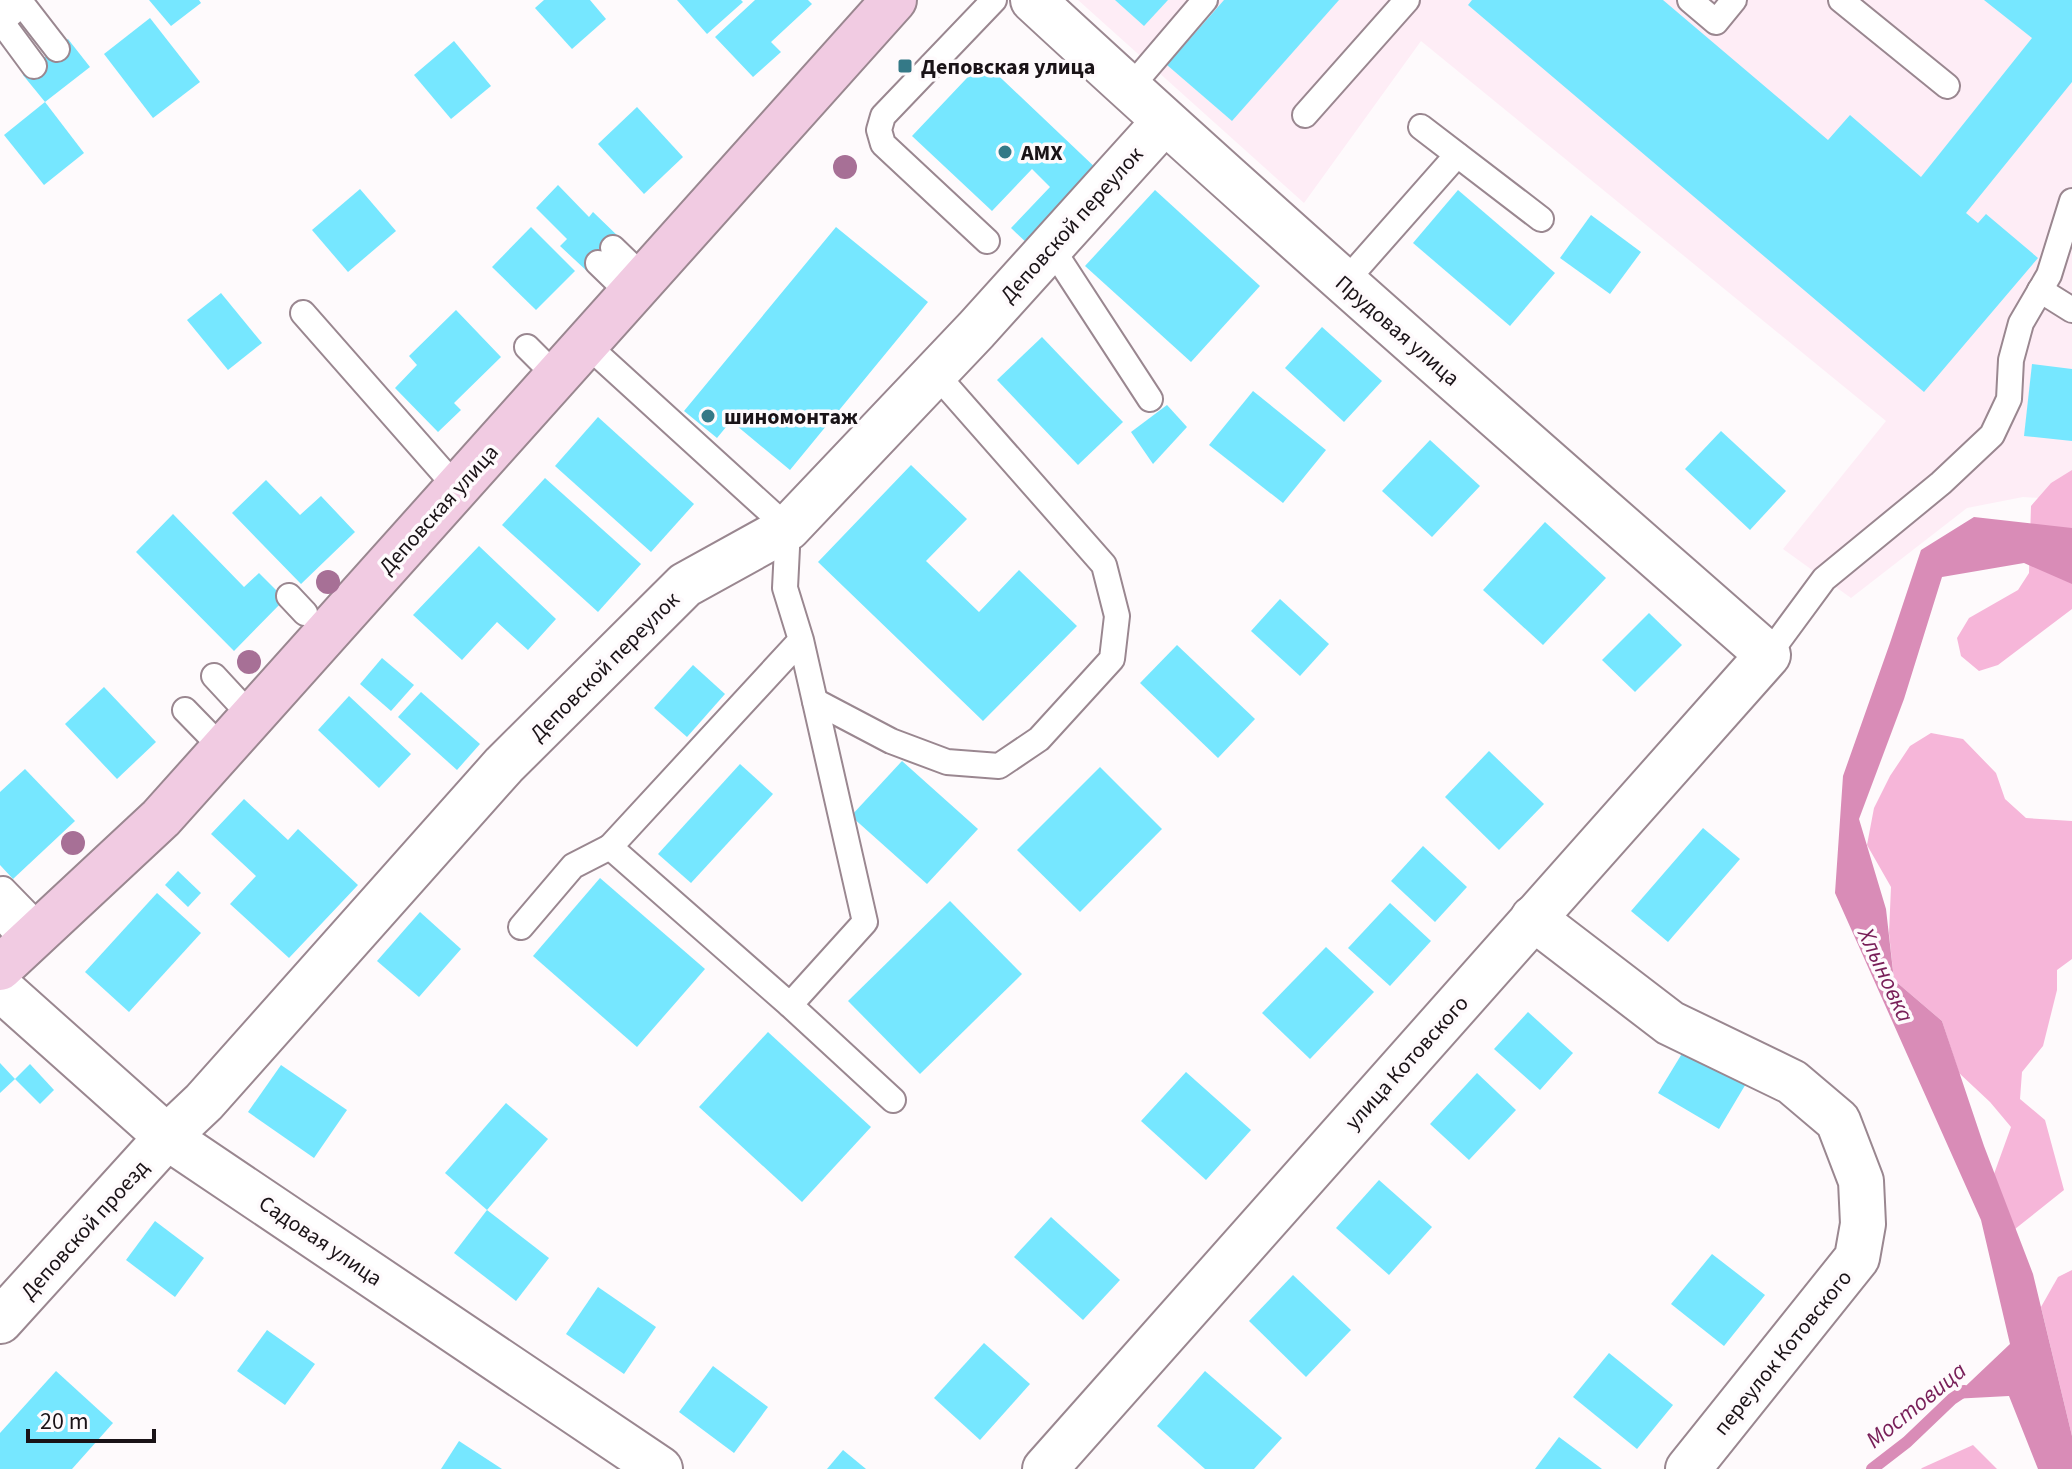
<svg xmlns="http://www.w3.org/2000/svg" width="2072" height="1469" viewBox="0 0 2072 1469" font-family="'Source Sans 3',sans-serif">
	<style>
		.built { fill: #feedf6 }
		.forest { fill: #f6b6d9 }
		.water { fill: #d98cb7 }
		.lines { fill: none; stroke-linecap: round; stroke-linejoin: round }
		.stream { stroke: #d98cb7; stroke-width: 12 }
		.building { fill: #76e7ff }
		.lane-casing { stroke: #9a8790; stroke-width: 28 }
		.street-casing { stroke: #9a8790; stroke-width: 48 }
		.secondary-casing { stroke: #9a8790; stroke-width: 48 }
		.lane { stroke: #fff; stroke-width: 24 }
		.street { stroke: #fff; stroke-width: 44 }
		.secondary { stroke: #f1cbe2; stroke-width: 44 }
		.tree { fill: #a77096 }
		.poi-dot { fill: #347987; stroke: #fefafc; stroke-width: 3 }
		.labels { text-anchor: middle; stroke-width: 7; stroke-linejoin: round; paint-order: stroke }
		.poi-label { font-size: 22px; font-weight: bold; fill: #1a1317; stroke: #fefafc; text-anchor: start }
		.street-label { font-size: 22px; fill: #1a1317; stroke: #fefafc }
		.water-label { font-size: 24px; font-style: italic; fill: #781e58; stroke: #fefafc }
	</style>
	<rect width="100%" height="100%" fill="#fefafc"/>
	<polygon class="built" points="1078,0 2072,0 2072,500 2023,497 1967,508 1851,598 1783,549 1886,421 1421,41 1304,203"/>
	<g class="forest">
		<polygon points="2072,470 2072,609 1998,665 1979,671 1961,656 1957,638 1969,618 2018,590 2029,573 2031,506 2051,483"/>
		<polygon points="1931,733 1963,739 1996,773 2005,799 2026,818 2072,821 2072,959 2057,970 2057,990 2043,1046 2022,1072 2020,1099 2045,1120 2064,1190 2015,1229 1994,1174 2011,1127 1990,1102 1959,1073 1942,1021 1894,980 1889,933 1891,887 1867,845 1874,808 1890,776 1910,746"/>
		<polygon points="2072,1270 2072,1436 2041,1307 2058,1277"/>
		<polygon points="1973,1445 1997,1469 1921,1469 1922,1468"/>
	</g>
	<polygon class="water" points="1974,517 2072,528 2072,584 2024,563 1942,577 1904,699 1859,819 1886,909 1894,980 1942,1021 1984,1146 2033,1274 2072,1436 2072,1469 2038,1469 2009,1396 1952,1399 2010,1344 1981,1220 1835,893 1843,776 1890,643 1921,550"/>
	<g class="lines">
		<polyline class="stream" points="1872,1469 1907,1442 1952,1399 1964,1391"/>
	</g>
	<g class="building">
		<polygon points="149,0 199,0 201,3 171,26"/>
		<polygon points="544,0 590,0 606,19 572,49 535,8"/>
		<polygon points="677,0 741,0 743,2 707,34"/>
		<polygon points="755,0 808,0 812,4 771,42 781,52 753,77 715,37"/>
		<polygon points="1115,0 1168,0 1144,26"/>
		<polygon points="1224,0 1339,0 1232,121 1167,65"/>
		<polygon points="1472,0 1663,0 1828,140 1850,115 1921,177 2032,38 1984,0 2072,0 2072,82 1966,213 1978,223 1986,214 2038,258 1924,392 1468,5"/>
		<polygon points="150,18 200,82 153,118 104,54"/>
		<polygon points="68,39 90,67 45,102 23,75"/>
		<polygon points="454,41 491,86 451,119 414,75"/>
		<polygon points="983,61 1100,172 1030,246 1011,228 1050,187 1032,169 992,211 912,136"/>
		<polygon points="45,102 84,153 44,185 4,135"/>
		<polygon points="637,107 683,157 644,194 598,144"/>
		<polygon points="558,185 589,217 593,212 621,239 589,273 560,246 567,239 536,208"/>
		<polygon points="360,189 396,231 348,272 312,230"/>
		<polygon points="1155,190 1260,286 1191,362 1085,266"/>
		<polygon points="1458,190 1555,273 1510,326 1413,243"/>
		<polygon points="1591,215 1641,252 1610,294 1560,258"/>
		<polygon points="531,227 575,271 536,310 492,267"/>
		<polygon points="836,227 928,302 790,470 731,421 717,438 684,411"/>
		<polygon points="221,293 262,343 228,370 187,320"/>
		<polygon points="456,310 501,357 454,403 461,410 438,432 395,388 417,365 409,356"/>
		<polygon points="1322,327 1382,381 1344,422 1285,368"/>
		<polygon points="1042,337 1123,422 1078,465 997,380"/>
		<polygon points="2032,364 2072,369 2072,441 2024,436"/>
		<polygon points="1253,391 1326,450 1283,503 1209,445"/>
		<polygon points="1167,405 1187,427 1153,464 1131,432"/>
		<polygon points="598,417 694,504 651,552 555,466"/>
		<polygon points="1721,431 1786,491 1750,530 1685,469"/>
		<polygon points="1430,440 1480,486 1432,537 1382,491"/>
		<polygon points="911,465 967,519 926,561 979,612 1019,570 1077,626 983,721 818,562"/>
		<polygon points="545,478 641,564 598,612 502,525"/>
		<polygon points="266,480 300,515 321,496 355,532 301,584 232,513"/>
		<polygon points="173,514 244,587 259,573 285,599 234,651 136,552"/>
		<polygon points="1545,522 1606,578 1543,645 1483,590"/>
		<polygon points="479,546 556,619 528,650 497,622 462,660 413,615"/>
		<polygon points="1280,599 1329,644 1300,676 1251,631"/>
		<polygon points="1649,613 1682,645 1635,692 1602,660"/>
		<polygon points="1177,645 1255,719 1218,758 1140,683"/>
		<polygon points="382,658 414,685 391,711 360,684"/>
		<polygon points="693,665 725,694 687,737 654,708"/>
		<polygon points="104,687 156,742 117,779 65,724"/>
		<polygon points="421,692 480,744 457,770 398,717"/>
		<polygon points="349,696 411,754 379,788 318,730"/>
		<polygon points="1489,751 1544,804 1499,850 1445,797"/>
		<polygon points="902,761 978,829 927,884 851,816"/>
		<polygon points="740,764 773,794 691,883 658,854"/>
		<polygon points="1100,767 1162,829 1080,912 1017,850"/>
		<polygon points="25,769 75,821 13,879 0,865 0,792"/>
		<polygon points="244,799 288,840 298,829 358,885 289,958 230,904 256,876 211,834"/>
		<polygon points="1703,828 1740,859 1668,942 1631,911"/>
		<polygon points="1423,846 1467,887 1435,922 1391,881"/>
		<polygon points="178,871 201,893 188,907 165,885"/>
		<polygon points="600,878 705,969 637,1047 533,956"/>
		<polygon points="157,893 201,933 129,1012 85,972"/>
		<polygon points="950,901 1022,974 920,1074 848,1001"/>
		<polygon points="1390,903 1431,941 1390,986 1348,948"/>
		<polygon points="420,912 461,949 419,997 377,961"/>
		<polygon points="1326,947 1374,992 1310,1059 1262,1013"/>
		<polygon points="1528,1012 1573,1053 1540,1090 1494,1049"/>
		<polygon points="768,1032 871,1127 802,1202 699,1107"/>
		<polygon points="1686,1047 1747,1082 1719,1129 1658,1093"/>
		<polygon points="0,1063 15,1079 0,1093"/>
		<polygon points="30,1064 54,1090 40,1104 15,1079"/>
		<polygon points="281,1065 347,1110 314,1158 248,1112"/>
		<polygon points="1186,1072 1251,1130 1206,1180 1141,1121"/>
		<polygon points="1477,1073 1516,1110 1469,1160 1430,1124"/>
		<polygon points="506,1103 548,1139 487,1210 445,1173"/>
		<polygon points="1379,1180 1432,1227 1389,1275 1336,1228"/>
		<polygon points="487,1210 549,1258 516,1301 454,1253"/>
		<polygon points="1051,1217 1120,1280 1083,1320 1014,1257"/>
		<polygon points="155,1221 204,1258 175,1297 126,1260"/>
		<polygon points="1712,1254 1765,1295 1724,1346 1671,1304"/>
		<polygon points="1293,1275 1351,1330 1306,1377 1249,1321"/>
		<polygon points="598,1287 656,1327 624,1374 566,1334"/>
		<polygon points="267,1330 315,1364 285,1405 237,1371"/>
		<polygon points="984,1343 1030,1384 980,1440 934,1398"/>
		<polygon points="1609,1353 1673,1405 1637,1449 1573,1397"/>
		<polygon points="713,1366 768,1407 734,1453 679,1412"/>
		<polygon points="56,1371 113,1423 72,1469 0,1469 0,1433"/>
		<polygon points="1205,1371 1282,1438 1254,1469 1205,1469 1157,1426"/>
		<polygon points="1559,1437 1602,1469 1535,1469"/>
		<polygon points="459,1441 502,1469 441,1469"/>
		<polygon points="843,1450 866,1469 827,1469"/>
	</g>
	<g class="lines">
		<defs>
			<g id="lane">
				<polyline points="19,0 57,49"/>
				<polyline points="1690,0 1716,22 1734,0"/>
				<polyline points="1841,0 1947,86"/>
				<polyline points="0,20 34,66"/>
				<polyline points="1129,89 1205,0"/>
				<polyline points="1305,115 1407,0"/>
				<polyline points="1421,127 1541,219"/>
				<polyline points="987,241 883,144 879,130 883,116 994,0"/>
				<polyline points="1051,247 1150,399"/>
				<polyline points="613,248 645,279"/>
				<polyline points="598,263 631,295"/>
				<polyline points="1344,283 1457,155"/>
				<polyline points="2040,290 2072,310"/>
				<polyline points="303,313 457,488"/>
				<polyline points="586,344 788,528 785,588 801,640 865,922 790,1005 610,847 801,640"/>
				<polyline points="527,347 557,377"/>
				<polyline points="289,596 305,613"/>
				<polyline points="1768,655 1824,579 1941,483 1992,435 2009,399 2011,360 2021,323 2049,275 2072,201"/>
				<polyline points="214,676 252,717"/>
				<polyline points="815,701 891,741 947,762 999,766 1039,739 1112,659 1117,616 1104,565 935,373"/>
				<polyline points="185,710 223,749"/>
				<polyline points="3,889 42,929"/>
				<polyline points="0,915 25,944"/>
				<polyline points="521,927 573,866 610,847"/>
				<polyline points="790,1005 893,1100"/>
			</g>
			<g id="street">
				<path d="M 1033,0 C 1274,223 1522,439 1768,655 L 1045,1469"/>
				<polyline points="0,10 11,0"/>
				<polyline points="1533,918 1670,1023 1792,1082 1838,1121 1861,1181 1863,1224 1857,1258 1688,1469"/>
				<polyline points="0,988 167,1137 660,1469"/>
				<polyline points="0,1321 167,1137 204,1102 504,765 685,585 788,528 976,330 1164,122"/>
			</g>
			<polyline id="secondary" points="0,968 161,818 894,0"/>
		</defs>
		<use href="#lane" class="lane-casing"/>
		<use href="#street" class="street-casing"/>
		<use href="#secondary" class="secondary-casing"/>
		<use href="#lane" class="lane"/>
		<use href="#street" class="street"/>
		<use href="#secondary" class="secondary"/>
	</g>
	<g class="tree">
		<circle cx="845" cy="167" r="12"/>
		<circle cx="328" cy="582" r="12"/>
		<circle cx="249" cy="662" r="12"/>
		<circle cx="73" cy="843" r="12"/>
	</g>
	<g class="poi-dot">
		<rect x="897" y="58" width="16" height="16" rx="4"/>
		<circle cx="1005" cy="152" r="8"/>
		<circle cx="708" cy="416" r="8"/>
	</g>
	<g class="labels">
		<g class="poi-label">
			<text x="921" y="74">Деповская улица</text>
			<text x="1021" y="160">AMX</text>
			<text x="724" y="424">шиномонтаж</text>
		</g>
		<g class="street-label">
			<text transform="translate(1071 224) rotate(-48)" y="8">Деповской переулок</text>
			<text transform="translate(1398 330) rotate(41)" y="8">Прудовая улица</text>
			<text transform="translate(438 509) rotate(-48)" y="8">Деповская улица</text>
			<text transform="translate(604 666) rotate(-45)" y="8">Деповской переулок</text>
			<text transform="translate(1406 1062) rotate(-48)" y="8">улица Котовского</text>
			<text transform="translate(84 1229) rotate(-48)" y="8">Деповской проезд</text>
			<text transform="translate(321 1240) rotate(34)" y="8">Садовая улица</text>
			<text transform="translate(1782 1352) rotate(-51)" y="8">переулок Котовского</text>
		</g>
		<g class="water-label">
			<text transform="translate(1886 975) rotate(65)" y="8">Хлыновка</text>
			<text transform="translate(1916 1405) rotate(-39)" y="8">Мостовица</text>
		</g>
	</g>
	<path d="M28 1429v12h126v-12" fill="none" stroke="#1a1317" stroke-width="4"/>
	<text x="40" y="1429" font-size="24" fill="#1a1317" stroke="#fefafc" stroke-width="6" paint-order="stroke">20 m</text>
</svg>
